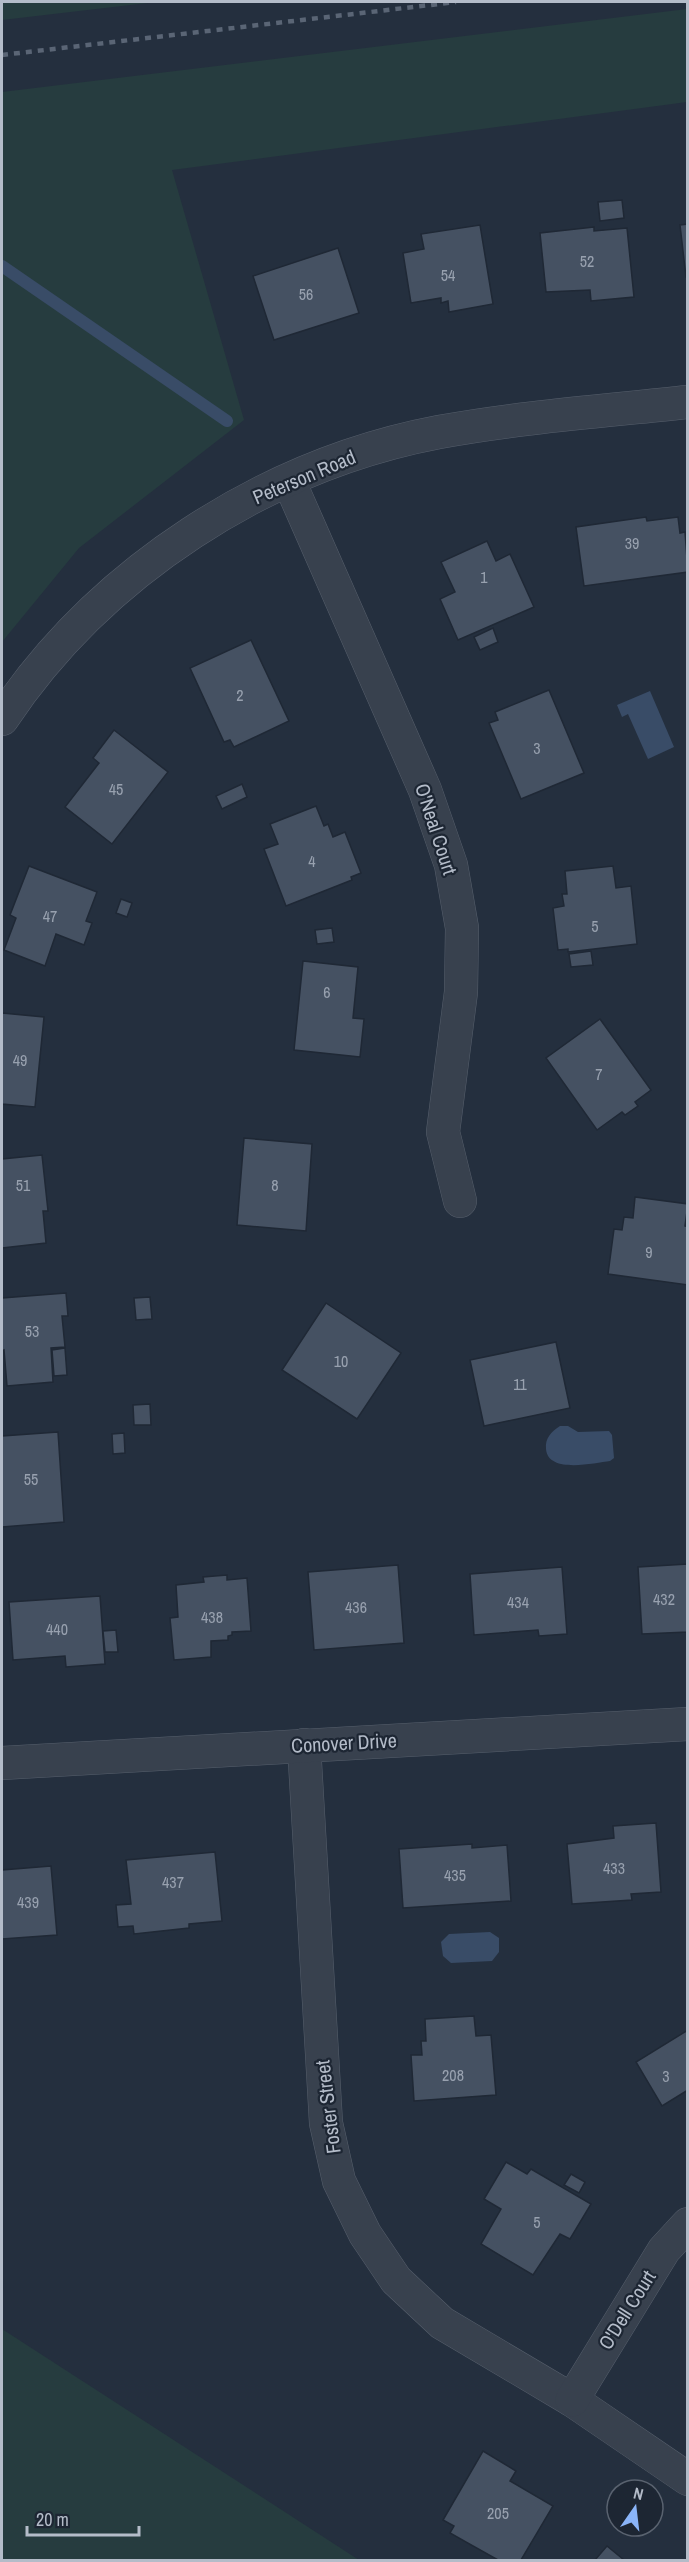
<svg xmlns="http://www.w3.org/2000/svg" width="689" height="2562" viewBox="0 0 689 2562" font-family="'Archivo Narrow',sans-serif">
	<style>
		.green { fill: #263c3f }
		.water { fill: #394c67 }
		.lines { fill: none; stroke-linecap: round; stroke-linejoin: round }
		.stream { stroke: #394c67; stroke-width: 12 }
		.building { fill: #455162; stroke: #1f2835; stroke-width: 1.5 }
		.minor-casing { stroke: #565f6c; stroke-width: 34 }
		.minor { stroke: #38414e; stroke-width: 33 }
		.rail { stroke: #5a6575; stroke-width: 4.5; stroke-dasharray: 6 6; stroke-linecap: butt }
		.labels { text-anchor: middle; stroke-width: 4.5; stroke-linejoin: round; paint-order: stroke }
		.number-label { font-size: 16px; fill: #98a1af }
		.street-label { font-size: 20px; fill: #b4bcc9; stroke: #1d2633 }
	</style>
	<rect width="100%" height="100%" fill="#242f3e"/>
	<g class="green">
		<polygon points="2,2 156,2 2,20"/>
		<polygon points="687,9 687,102 172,170 244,420 79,548 2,642 2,92"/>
		<polygon points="2,2329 359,2560 2,2560"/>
	</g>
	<g class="water">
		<polygon points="650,691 674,747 648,759 628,714 622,717 617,705"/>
		<path d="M 560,1426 L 568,1426 L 578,1432 L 609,1431 L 612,1435 L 614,1458 L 610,1461 C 594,1463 548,1474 546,1449 C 545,1438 551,1432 560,1426 Z"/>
		<polygon points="490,1932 499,1938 499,1952 492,1961 451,1963 443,1956 441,1942 449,1934"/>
	</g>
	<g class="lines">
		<polyline class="stream" points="2,266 227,421"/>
	</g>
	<g class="building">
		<polygon points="622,200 624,218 600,221 598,202"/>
		<polygon points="688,224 688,277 686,277 680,225"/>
		<polygon points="480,225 493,304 449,312 448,301 441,303 441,298 411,303 403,253 424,249 421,234"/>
		<polygon points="594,227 594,231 627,228 634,297 591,301 590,290 546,292 540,233"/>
		<polygon points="338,248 359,313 274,340 253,276"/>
		<polygon points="646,517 647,521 678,517 680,533 685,532 688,572 584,586 576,527"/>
		<polygon points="487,541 496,561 510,554 534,607 458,640 440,599 455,592 441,562"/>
		<polygon points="493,628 498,642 480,650 474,637"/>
		<polygon points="251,640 289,721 234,747 230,740 224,742 190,668"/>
		<polygon points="549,690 584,773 521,799 489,723 498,720 495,712"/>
		<polygon points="114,730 168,772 112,844 65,807 99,763 93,758"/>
		<polygon points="242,784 247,797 222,809 216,796"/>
		<polygon points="316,806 324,826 328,824 333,837 345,832 361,873 351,877 352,880 286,906 264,849 278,844 270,824"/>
		<polygon points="29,866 97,892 86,921 92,923 84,945 56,934 45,966 4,950 16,918 10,915"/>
		<polygon points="613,866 616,888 631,886 637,944 568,952 568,949 558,950 553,908 564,906 562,894 567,894 565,871"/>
		<polygon points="121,899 132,903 127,917 116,913"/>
		<polygon points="332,928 334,942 317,944 315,930"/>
		<polygon points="591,951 593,965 571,967 569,954"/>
		<polygon points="303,961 358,967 353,1018 364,1019 360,1057 294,1050"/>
		<polygon points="2,1013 44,1017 35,1107 2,1104"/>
		<polygon points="600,1019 651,1090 635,1102 638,1106 625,1115 622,1112 597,1130 546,1058"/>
		<polygon points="244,1138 312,1144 306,1231 237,1225"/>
		<polygon points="42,1155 48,1211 43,1211 46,1243 2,1248 2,1159"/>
		<polygon points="635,1197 688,1204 685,1226 688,1227 688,1285 608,1274 614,1229 622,1230 624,1217 633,1218"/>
		<polygon points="66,1293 68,1316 62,1316 65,1347 51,1348 53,1382 7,1386 4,1350 2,1351 2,1298"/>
		<polygon points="150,1297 152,1319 136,1320 134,1298"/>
		<polygon points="326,1303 401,1353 357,1419 282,1370"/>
		<polygon points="556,1342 570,1408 484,1426 470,1360"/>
		<polygon points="65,1348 67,1375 54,1376 52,1350"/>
		<polygon points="150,1404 151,1425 134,1425 133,1405"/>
		<polygon points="58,1432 64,1522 2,1527 2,1436"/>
		<polygon points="124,1433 125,1453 113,1454 112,1434"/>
		<polygon points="688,1564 688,1632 642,1634 638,1567"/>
		<polygon points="398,1565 404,1643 314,1650 308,1572"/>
		<polygon points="562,1567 567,1634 539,1636 538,1630 474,1635 470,1574"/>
		<polygon points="227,1575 227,1580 247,1578 251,1631 232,1632 232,1635 228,1636 228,1640 211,1641 211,1657 174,1660 170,1618 178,1617 176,1585 204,1582 203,1577"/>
		<polygon points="100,1596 105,1664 66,1667 65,1656 13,1660 9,1602"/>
		<polygon points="116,1630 118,1652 105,1652 103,1631"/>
		<polygon points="656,1823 661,1892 631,1894 632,1900 572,1904 567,1844 614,1838 613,1826"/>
		<polygon points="472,1844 472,1848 507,1845 511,1901 403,1908 399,1849"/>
		<polygon points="215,1852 222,1921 189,1924 189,1928 134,1934 133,1926 118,1927 116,1905 131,1904 126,1860"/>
		<polygon points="51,1866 57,1935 2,1939 2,1870"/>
		<polygon points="474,2016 476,2036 491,2035 496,2095 414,2101 411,2055 422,2055 421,2041 426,2041 425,2019"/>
		<polygon points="688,2030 688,2090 662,2106 636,2062"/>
		<polygon points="506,2162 527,2174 531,2169 591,2204 570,2239 560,2234 533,2275 481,2244 501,2209 484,2199"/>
		<polygon points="571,2174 585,2182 579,2193 564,2185"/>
		<polygon points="483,2451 516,2471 510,2481 553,2506 521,2560 498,2560 450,2533 454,2526 443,2520"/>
		<polygon points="607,2546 624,2560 595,2560"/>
	</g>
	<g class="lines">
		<defs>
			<g id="minor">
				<polyline points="289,481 425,790 451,865 462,928 461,992 443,1132 460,1201"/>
				<path d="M 2,719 C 100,572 265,465 439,432 C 521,417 605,411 688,402"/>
				<polyline points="304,1745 326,2123 339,2181 365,2234 396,2280 442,2323 572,2400 688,2479"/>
				<polyline points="2,1763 688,1724"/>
				<polyline points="572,2400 664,2250 688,2224"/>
			</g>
		</defs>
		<use href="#minor" class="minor-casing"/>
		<use href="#minor" class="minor"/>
		<polyline class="rail" points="2,55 456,2"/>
	</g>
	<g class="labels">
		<g class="number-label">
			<text x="587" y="267">52</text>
			<text x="448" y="281">54</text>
			<text x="306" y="300">56</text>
			<text x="632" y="549">39</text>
			<text x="484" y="583">1</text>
			<text x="240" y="701">2</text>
			<text x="537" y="754">3</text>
			<text x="116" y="795">45</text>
			<text x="312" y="867">4</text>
			<text x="50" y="922">47</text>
			<text x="595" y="932">5</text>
			<text x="327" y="998">6</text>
			<text x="20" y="1066">49</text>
			<text x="599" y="1080">7</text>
			<text x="23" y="1191">51</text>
			<text x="275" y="1191">8</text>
			<text x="649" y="1258">9</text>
			<text x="32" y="1337">53</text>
			<text x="341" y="1367">10</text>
			<text x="520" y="1390">11</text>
			<text x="31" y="1485">55</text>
			<text x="664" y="1605">432</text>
			<text x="518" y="1608">434</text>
			<text x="356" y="1613">436</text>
			<text x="212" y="1623">438</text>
			<text x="57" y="1635">440</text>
			<text x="614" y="1874">433</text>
			<text x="455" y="1881">435</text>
			<text x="173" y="1888">437</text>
			<text x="28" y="1908">439</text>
			<text x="453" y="2081">208</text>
			<text x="666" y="2082">3</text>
			<text x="537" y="2228">5</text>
			<text x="498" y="2519">205</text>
		</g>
		<g class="street-label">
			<text transform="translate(304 477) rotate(-23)" y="7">Peterson Road</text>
			<text transform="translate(436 829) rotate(72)" y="7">O'Neal Court</text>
			<text transform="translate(344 1743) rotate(-3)" y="7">Conover Drive</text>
			<text transform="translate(328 2107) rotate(-97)" y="7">Foster Street</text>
			<text transform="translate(627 2310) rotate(-58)" y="7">O'Dell Court</text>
		</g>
	</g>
	<rect width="689" height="2562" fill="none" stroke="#b4bcc9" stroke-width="6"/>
	<g transform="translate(635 2508) rotate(14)"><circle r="28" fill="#1d2633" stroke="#59626f" stroke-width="1.5"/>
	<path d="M0-4.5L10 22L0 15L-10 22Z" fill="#8ab4f8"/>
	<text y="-9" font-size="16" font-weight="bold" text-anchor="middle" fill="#b4bcc9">N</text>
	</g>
	<path d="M27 2526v9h112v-9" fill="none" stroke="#b4bcc9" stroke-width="3"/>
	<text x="36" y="2526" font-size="18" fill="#b4bcc9" stroke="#1d2633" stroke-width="4.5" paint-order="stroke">20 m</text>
</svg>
